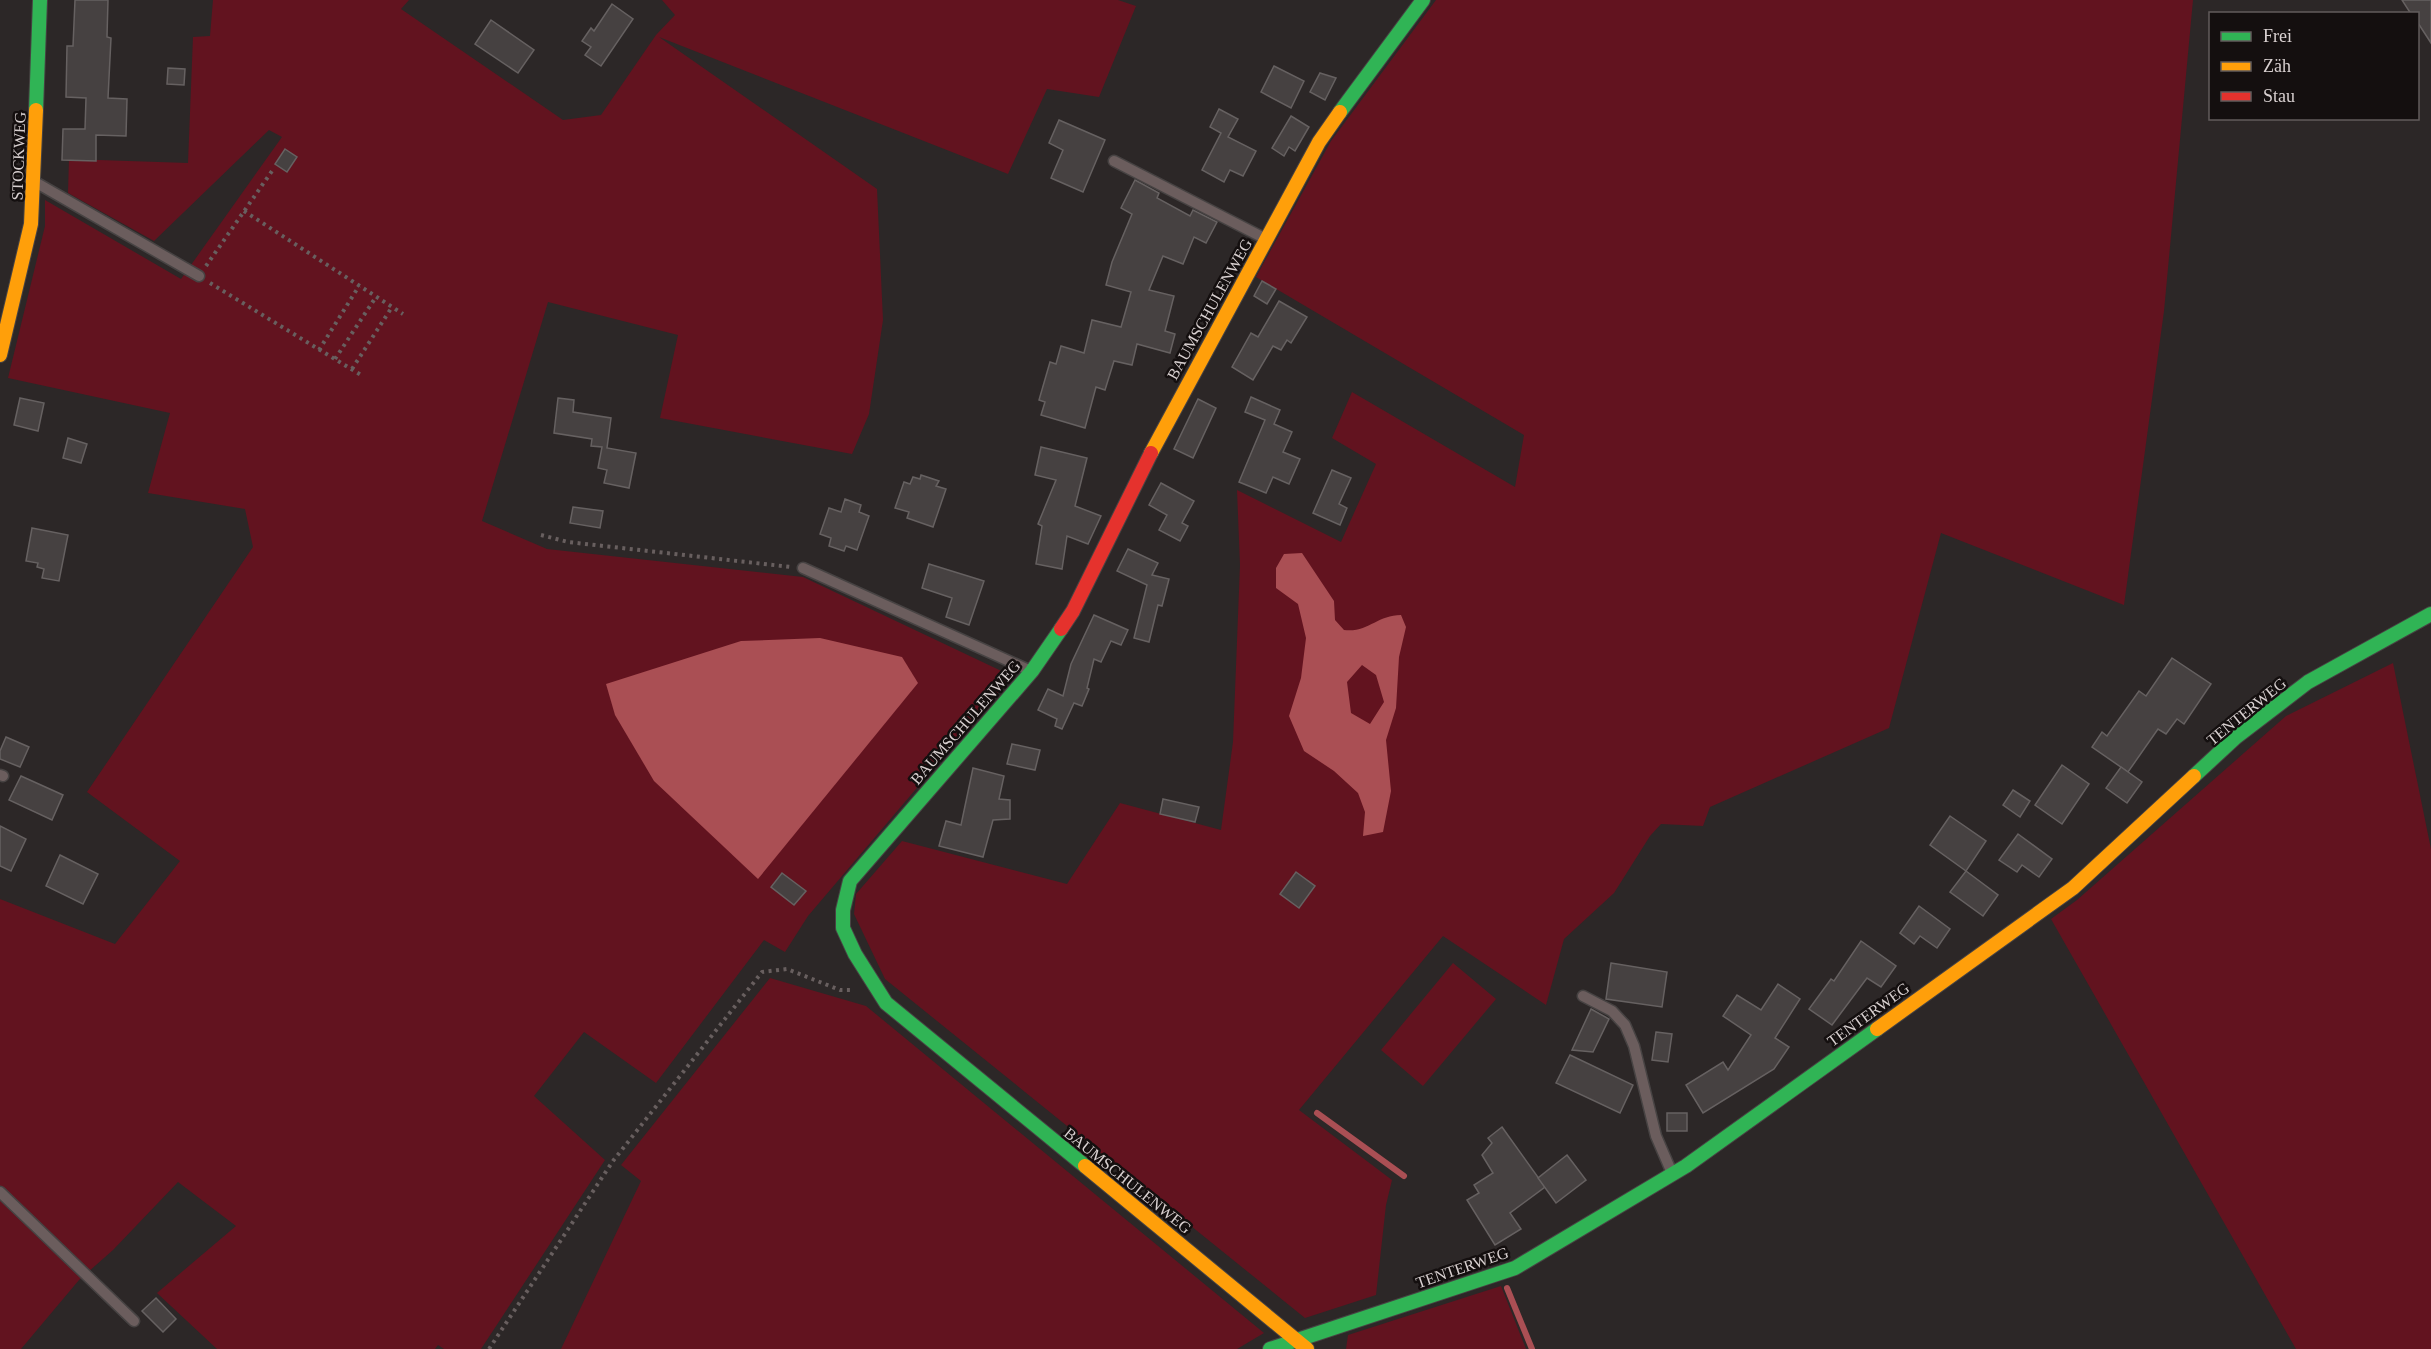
<svg xmlns="http://www.w3.org/2000/svg" width="2431" height="1349" viewBox="0 0 2431 1349" font-family="'Times New Roman',serif">
	<style>
		.green { fill: #62131f }
		.water { fill: #aa4f54; fill-rule: evenodd }
		.lines { fill: none; stroke-linecap: round; stroke-linejoin: round }
		.stream { stroke: #aa4f54; stroke-width: 6 }
		.building { fill: #464141; stroke: #666161; stroke-width: 1.5 }
		.lane-casing { stroke: #474343; stroke-width: 13 }
		.fast-casing { stroke: #474343; stroke-width: 16 }
		.slow-casing { stroke: #474343; stroke-width: 16 }
		.jam-casing { stroke: #474343; stroke-width: 16 }
		.path { stroke: #685f5f; stroke-width: 4; stroke-dasharray: 3 4.5; stroke-linecap: butt }
		.lane { stroke: #6b5d5d; stroke-width: 10 }
		.fast { stroke: #30b455; stroke-width: 14 }
		.slow { stroke: #ff9f0a; stroke-width: 14 }
		.jam { stroke: #e5322d; stroke-width: 14 }
		.labels { text-anchor: middle; stroke-width: 5; stroke-linejoin: round; paint-order: stroke }
		.street-label { font-size: 16px; fill: #d8d0d0; stroke: #140f0f }
	</style>
	<rect width="100%" height="100%" fill="#2c2727"/>
	<g class="green">
		<polygon points="213,0 409,0 401,9 563,120 601,115 656,35 675,15 662,0 1118,0 1136,6 1099,97 1047,89 1008,174 659,37 877,189 883,320 869,414 852,454 660,418 678,335 548,302 482,521 547,549 803,577 1012,676 808,916 785,952 764,940 656,1083 584,1032 534,1096 605,1160 481,1349 444,1349 438,1345 435,1349 217,1349 157,1293 236,1226 178,1182 113,1250 79,1280 21,1349 0,1349 0,899 115,944 180,861 87,792 253,547 245,509 148,493 170,413 8,378 45,226 45,200 181,279 282,137 269,130 154,241 68,193 69,159 188,163 193,37 210,36"/>
		<polygon points="1436,0 2193,0 2164,311 2124,605 1941,533 1889,728 1710,807 1703,826 1661,824 1650,836 1614,893 1564,939 1546,1005 1443,936 1299,1110 1392,1180 1386,1205 1376,1295 1305,1318 885,979 854,914 856,894 902,841 1067,884 1120,803 1221,830 1233,742 1240,565 1237,490 1341,542 1376,464 1332,438 1352,392 1515,487 1524,435 1256,277 1331,141"/>
		<polygon points="2393,663 2431,849 2431,1349 2296,1349 2051,919 2077,900 2286,716"/>
		<polygon points="1453,963 1496,999 1423,1086 1381,1050"/>
		<polygon points="770,978 866,1006 1264,1333 1237,1349 561,1349 641,1181 621,1165"/>
		<polygon points="1501,1286 1526,1349 1346,1349 1348,1335"/>
	</g>
	<g class="water">
		<path d="M 1302,553 L 1334,601 L 1335,620 L 1344,630 C 1368,633 1377,615 1401,615 L 1406,627 L 1399,657 L 1396,708 L 1386,740 L 1391,791 L 1383,832 L 1363,836 L 1365,812 L 1358,793 L 1334,771 L 1304,751 L 1289,716 L 1301,678 L 1306,638 L 1298,604 L 1276,588 L 1276,568 L 1284,554 ZM 1362,665 L 1376,675 L 1384,702 L 1370,724 L 1351,713 L 1347,682 Z"/>
		<polygon points="820,638 902,657 918,683 758,879 654,781 615,715 606,684 741,641"/>
	</g>
	<g class="lines">
		<g class="stream">
			<polyline points="1317,1113 1404,1176"/>
			<polyline points="1507,1288 1532,1349"/>
		</g>
	</g>
	<g class="building">
		<polygon points="75,0 108,0 107,37 111,38 108,98 127,99 126,136 96,135 96,161 62,160 63,129 85,129 86,98 66,97 67,46 73,46"/>
		<polygon points="2402,0 2431,0 2431,43 2418,23 2418,14 2411,14"/>
		<polygon points="612,4 633,19 601,66 585,55 591,47 582,41 591,28 594,31"/>
		<polygon points="491,20 534,50 518,73 475,44"/>
		<polygon points="1274,66 1304,81 1291,108 1261,92"/>
		<polygon points="168,68 185,69 184,85 167,84"/>
		<polygon points="1320,73 1336,78 1325,100 1310,92"/>
		<polygon points="1219,109 1238,119 1228,137 1256,151 1243,176 1230,170 1224,182 1202,170 1221,133 1210,127"/>
		<polygon points="1291,116 1309,127 1295,151 1289,147 1284,156 1272,148"/>
		<polygon points="1059,120 1105,140 1083,192 1051,178 1063,150 1049,143"/>
		<polygon points="285,149 297,157 287,172 275,164"/>
		<polygon points="1135,180 1159,193 1157,198 1190,216 1193,210 1217,222 1206,243 1194,237 1183,264 1163,256 1149,290 1174,296 1165,331 1175,334 1170,353 1137,344 1132,365 1114,361 1105,390 1096,387 1085,428 1041,415 1045,402 1039,400 1050,362 1056,364 1061,346 1084,353 1092,320 1121,327 1131,292 1106,285 1112,262 1132,214 1121,208"/>
		<polygon points="1262,281 1276,289 1267,304 1254,296"/>
		<polygon points="1279,301 1307,317 1291,343 1287,340 1281,350 1273,346 1253,380 1232,367 1251,333 1258,337"/>
		<polygon points="1251,397 1280,410 1274,424 1292,432 1283,452 1300,459 1289,484 1273,477 1266,493 1239,482 1265,420 1245,412"/>
		<polygon points="20,398 44,403 38,431 14,425"/>
		<polygon points="558,398 574,400 573,412 611,418 607,448 636,453 629,488 604,483 607,470 598,468 602,447 591,446 592,439 554,433"/>
		<polygon points="1198,399 1216,408 1193,458 1174,449"/>
		<polygon points="68,438 87,444 81,463 63,458"/>
		<polygon points="1041,447 1087,458 1075,506 1101,516 1088,544 1067,536 1062,569 1036,564 1042,526 1038,524 1056,480 1035,475"/>
		<polygon points="1332,470 1351,478 1339,504 1347,508 1340,525 1313,513"/>
		<polygon points="921,475 939,481 936,486 946,489 933,527 907,518 909,512 895,508 904,482 910,484 913,477 920,479"/>
		<polygon points="1161,483 1194,501 1182,523 1188,526 1180,541 1159,530 1167,515 1149,505"/>
		<polygon points="845,499 861,505 859,512 869,516 857,550 846,546 844,551 829,546 831,538 820,534 829,508 841,512"/>
		<polygon points="573,507 603,511 600,528 570,523"/>
		<polygon points="32,528 68,535 59,581 42,578 44,569 37,567 38,563 26,561"/>
		<polygon points="1128,549 1158,563 1152,575 1169,579 1162,606 1158,605 1149,642 1134,638 1147,585 1117,571"/>
		<polygon points="929,564 984,581 969,625 946,617 952,598 922,588"/>
		<polygon points="1094,615 1128,630 1121,645 1111,641 1101,662 1094,659 1087,688 1089,689 1082,706 1074,703 1062,729 1055,726 1057,719 1038,710 1048,689 1063,696 1071,664"/>
		<polygon points="2172,658 2211,684 2184,724 2177,719 2166,734 2158,729 2128,772 2092,747 2102,732 2107,736 2139,691 2146,696"/>
		<polygon points="6,737 29,747 20,767 0,759 0,751"/>
		<polygon points="1012,744 1040,750 1035,770 1007,764"/>
		<polygon points="2062,765 2089,784 2062,824 2035,805"/>
		<polygon points="2121,767 2142,782 2127,803 2106,788"/>
		<polygon points="973,768 1004,776 999,799 1010,800 1010,819 993,820 983,857 939,846 946,821 961,825"/>
		<polygon points="21,776 63,795 52,820 9,800"/>
		<polygon points="2013,790 2030,801 2020,817 2003,805"/>
		<polygon points="1163,799 1199,807 1195,822 1160,814"/>
		<polygon points="1950,816 1986,841 1966,871 1930,845"/>
		<polygon points="0,826 26,839 11,871 0,866"/>
		<polygon points="2018,834 2052,859 2039,877 2022,865 2017,872 1999,860"/>
		<polygon points="60,855 98,874 83,904 46,886"/>
		<polygon points="1966,871 1998,895 1983,916 1950,892"/>
		<polygon points="1296,872 1315,886 1299,908 1280,894"/>
		<polygon points="782,873 806,891 794,905 771,887"/>
		<polygon points="1919,906 1950,929 1937,948 1920,936 1914,944 1900,933"/>
		<polygon points="1861,941 1896,966 1881,987 1867,978 1832,1025 1809,1009 1831,979 1834,981"/>
		<polygon points="1611,963 1667,972 1662,1007 1606,999"/>
		<polygon points="1778,984 1800,999 1775,1038 1789,1047 1774,1069 1703,1113 1686,1085 1723,1062 1728,1070 1751,1035 1723,1016 1737,995 1761,1010"/>
		<polygon points="1591,1009 1609,1019 1593,1052 1572,1050"/>
		<polygon points="1656,1032 1672,1034 1668,1062 1652,1060"/>
		<polygon points="1570,1055 1633,1085 1620,1113 1556,1083"/>
		<rect x="1667" y="1113" width="20" height="18"/>
		<polygon points="1502,1127 1545,1187 1510,1213 1521,1229 1495,1245 1467,1200 1479,1193 1474,1185 1493,1173 1482,1155 1492,1143 1488,1138"/>
		<polygon points="1567,1155 1586,1180 1556,1203 1538,1178"/>
		<polygon points="156,1298 176,1319 163,1332 142,1311"/>
	</g>
	<g class="lines">
		<defs>
			<g id="lane">
				<polyline points="1114,161 1266,239"/>
				<polyline points="35,182 199,276"/>
				<polyline points="803,568 1031,671"/>
				<polyline points="0,775 3,776"/>
				<polyline points="1583,996 1612,1011 1625,1025 1634,1046 1656,1136 1672,1173"/>
				<polyline points="0,1192 134,1321"/>
			</g>
			<g id="fast">
				<polyline points="36,110 40,0"/>
				<polyline points="1340,112 1423,0"/>
				<polyline points="1061,629 1032,671 850,881 843,910 843,928 855,954 886,1003 1085,1166"/>
				<polyline points="2194,776 2235,738 2308,682 2431,614"/>
				<polyline points="1270,1349 1515,1268 1686,1166 1877,1029"/>
			</g>
			<g id="slow">
				<polyline points="0,355 31,224 36,110"/>
				<polyline points="1151,453 1319,142 1340,112"/>
				<polyline points="1877,1029 2073,888 2194,776"/>
				<polyline points="1085,1166 1307,1349"/>
			</g>
			<polyline id="jam" points="1061,629 1073,611 1151,453"/>
		</defs>
		<use href="#lane" class="lane-casing"/>
		<use href="#fast" class="fast-casing"/>
		<use href="#slow" class="slow-casing"/>
		<use href="#jam" class="jam-casing"/>
		<g class="path">
			<polyline points="244,211 403,314"/>
			<polyline points="206,266 272,171"/>
			<polyline points="210,283 361,375"/>
			<polyline points="319,350 359,286"/>
			<polyline points="335,359 376,297"/>
			<polyline points="352,369 392,307"/>
			<polyline points="541,535 568,542 791,567"/>
			<polyline points="489,1349 613,1161 762,972 787,969 840,990 850,990"/>
		</g>
		<use href="#lane" class="lane"/>
		<use href="#fast" class="fast"/>
		<use href="#slow" class="slow"/>
		<use href="#jam" class="jam"/>
	</g>
	<g class="labels">
		<g class="street-label">
			<text transform="translate(18 156) rotate(-88)" y="6">STOCKWEG</text>
			<text transform="translate(1209 309) rotate(-61)" y="6">BAUMSCHULENWEG</text>
			<text transform="translate(2246 711) rotate(-39)" y="6">TENTERWEG</text>
			<text transform="translate(965 722) rotate(-49)" y="6">BAUMSCHULENWEG</text>
			<text transform="translate(1868 1014) rotate(-36)" y="6">TENTERWEG</text>
			<text transform="translate(1128 1180) rotate(39)" y="6">BAUMSCHULENWEG</text>
			<text transform="translate(1462 1267) rotate(-19)" y="6">TENTERWEG</text>
		</g>
	</g>
	<rect x="2209" y="12" width="210" height="108" fill="#140f0f" stroke="#625c5c" stroke-width="1.5"/>
	<rect x="2221" y="32" width="30" height="9" fill="#30b455" stroke="#625c5c" stroke-width="1.5"/>
	<text x="2263" y="42" font-size="18" fill="#d8d0d0">Frei</text>
	<rect x="2221" y="62" width="30" height="9" fill="#ff9f0a" stroke="#625c5c" stroke-width="1.5"/>
	<text x="2263" y="72" font-size="18" fill="#d8d0d0">Zäh</text>
	<rect x="2221" y="92" width="30" height="9" fill="#e5322d" stroke="#625c5c" stroke-width="1.5"/>
	<text x="2263" y="102" font-size="18" fill="#d8d0d0">Stau</text>
</svg>
